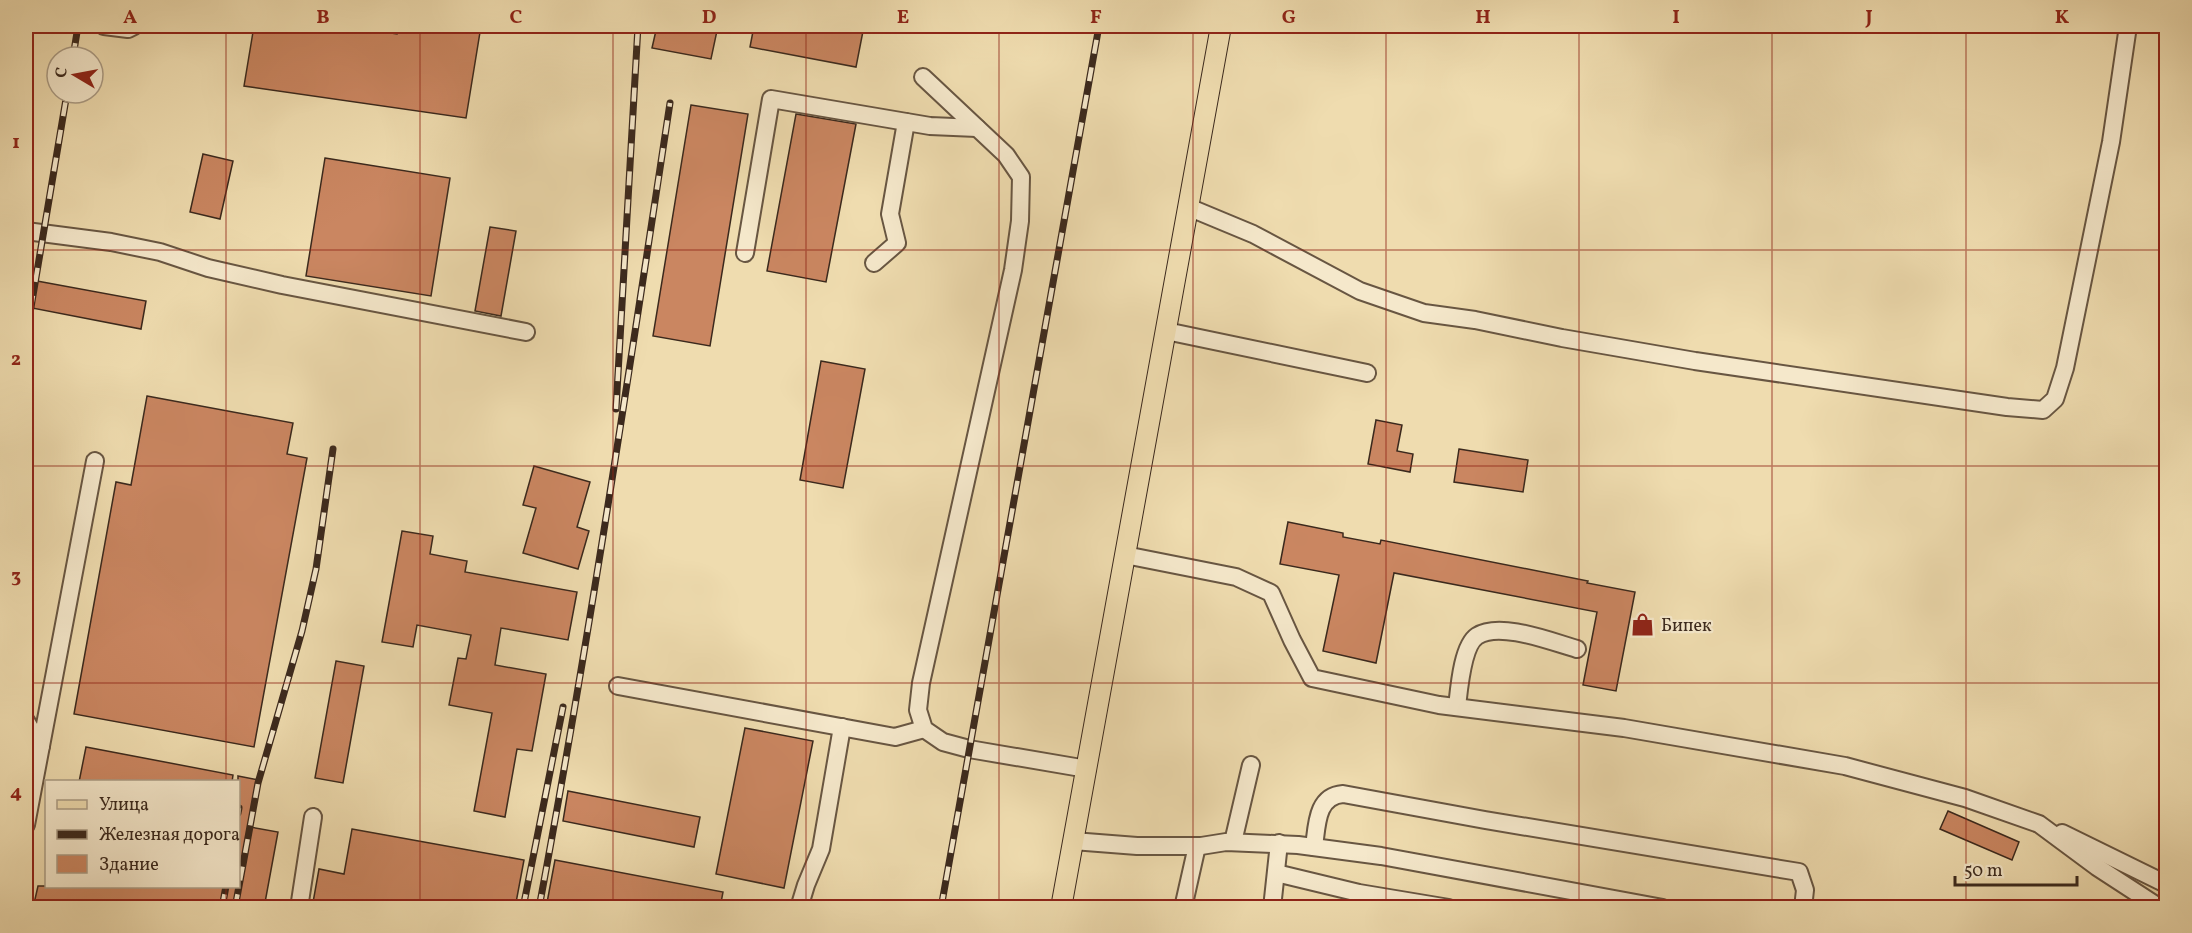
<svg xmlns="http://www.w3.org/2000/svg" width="2192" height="933" viewBox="0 0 2192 933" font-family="Vollkorn,serif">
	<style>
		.building { fill: #ca8661; stroke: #3b291d; stroke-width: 1.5 }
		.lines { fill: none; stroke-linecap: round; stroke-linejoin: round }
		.minor-casing { stroke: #685642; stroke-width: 20 }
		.major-casing { stroke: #3b291d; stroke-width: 22 }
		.minor { stroke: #f5e8cb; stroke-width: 16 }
		.major { stroke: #efdcaf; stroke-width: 20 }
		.rail-casing { stroke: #3b291d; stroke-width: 7 }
		.rail { stroke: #f5e8cb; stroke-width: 4.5; stroke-dasharray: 14; stroke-linecap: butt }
		.grid { fill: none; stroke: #8f2418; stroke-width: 1.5; stroke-opacity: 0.55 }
		.labels { text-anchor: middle; stroke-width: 4.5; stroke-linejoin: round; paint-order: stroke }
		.poi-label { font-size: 18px; fill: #3b291d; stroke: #f5e8cb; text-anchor: start }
		.neatline { fill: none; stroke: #8f2418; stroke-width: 2 }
		.grid-label { font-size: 20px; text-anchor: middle; font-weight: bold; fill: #8f2418 }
	</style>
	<rect width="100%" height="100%" fill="#efdcaf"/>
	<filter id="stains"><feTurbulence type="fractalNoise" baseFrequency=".00333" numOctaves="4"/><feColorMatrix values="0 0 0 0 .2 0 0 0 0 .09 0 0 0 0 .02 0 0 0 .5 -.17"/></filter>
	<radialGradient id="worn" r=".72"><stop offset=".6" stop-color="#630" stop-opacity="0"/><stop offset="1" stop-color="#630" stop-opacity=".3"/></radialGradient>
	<g class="building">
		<polygon points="254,26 341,26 397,34 398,26 481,26 466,118 244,86"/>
		<polygon points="657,26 718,26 711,59 652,48"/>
		<polygon points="754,26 864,26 856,67 750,47"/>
		<polygon points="691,105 748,114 710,346 653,336"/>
		<polygon points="796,114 856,124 826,282 767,271"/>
		<polygon points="203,154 233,161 220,219 190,212"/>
		<polygon points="325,158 450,178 431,296 306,276"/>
		<polygon points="490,227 516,231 501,316 475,311"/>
		<polygon points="37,281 146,301 141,329 32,308"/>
		<polygon points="821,361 865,369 843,488 800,480"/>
		<polygon points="147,396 293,423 287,454 307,458 254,747 74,714 116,482 131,485"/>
		<polygon points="1376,420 1402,425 1397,451 1413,454 1410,472 1368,464"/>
		<polygon points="1459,449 1528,460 1523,492 1454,482"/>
		<polygon points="534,466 590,482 577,527 589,531 578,569 523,553 536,508 523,505"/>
		<polygon points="1288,522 1343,533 1343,537 1380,544 1381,540 1588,581 1587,583 1635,592 1616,691 1583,685 1597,612 1394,573 1376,663 1323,651 1339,575 1280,564"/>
		<polygon points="402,531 433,536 430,554 467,561 465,572 577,592 568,640 501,628 495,665 546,674 532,751 517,749 505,817 474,811 492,713 449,705 458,658 466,659 471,635 417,625 413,647 382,642"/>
		<polygon points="336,661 364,666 343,783 315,778"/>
		<polygon points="745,728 813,741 784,888 716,874"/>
		<polygon points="86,747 233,775 232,782 79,782"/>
		<polygon points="238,776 259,780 250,827 278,832 264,908 33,908 38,886 238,886"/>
		<polygon points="568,791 700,817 694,847 563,821"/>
		<polygon points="1948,811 2019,842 2012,860 1940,829"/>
		<polygon points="352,829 524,860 515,908 312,908 319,869 344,874"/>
		<polygon points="555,860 723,892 720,908 546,908"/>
	</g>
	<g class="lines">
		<defs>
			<g id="minor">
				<polyline points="104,26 128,29 134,26"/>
				<polyline points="923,77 1006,155 1021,177 1020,221 1013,270 921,683 918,710 924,729 943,742 969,749 1087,769"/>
				<polyline points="1188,207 1253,234 1360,291 1424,313 1475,320 1562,338 1695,361 2007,407 2043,410 2055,399 2065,368 2111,142 2128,26"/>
				<polyline points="26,231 111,242 160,252 208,268 282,285 526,332"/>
				<polyline points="745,253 771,99 930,126 977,128"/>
				<polyline points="874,263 897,243 890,214 906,122"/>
				<polyline points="1166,331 1367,373"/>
				<polyline points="1125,555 1236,577 1271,593 1292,640 1312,678 1439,705 1624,728 1845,766 1965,798 2039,824 2097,867 2160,908"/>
				<polyline points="618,686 895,737 924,729"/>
				<path d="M 1457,707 C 1459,690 1462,646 1477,636 C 1500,621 1552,642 1577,649"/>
				<polyline points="26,721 41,746"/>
				<polyline points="26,825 95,461"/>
				<polyline points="2062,833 2166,884"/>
				<polyline points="1073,841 1137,846 1201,846 1226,842 1298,845 1381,856 1663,908"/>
				<polyline points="1233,842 1251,765"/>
				<path d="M 1314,847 C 1317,826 1316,796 1343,794 L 1485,820 L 1799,872 L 1805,890 L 1803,908"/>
				<polyline points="1276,873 1359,893 1449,908"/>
				<polyline points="299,908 313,817"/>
				<polyline points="799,908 806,885 821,849 842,727"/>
				<polyline points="1183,908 1197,846"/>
				<polyline points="1272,908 1279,843"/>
			</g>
			<polyline id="major" points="1061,908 1221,26"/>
		</defs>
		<use href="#minor" class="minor-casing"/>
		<use href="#major" class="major-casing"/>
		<use href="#minor" class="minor"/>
		<use href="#major" class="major"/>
		<defs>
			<g id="rail">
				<polyline points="73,57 78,26"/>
				<polyline points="26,337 67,93"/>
				<polyline points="616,409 638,26"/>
				<polyline points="26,426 26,424"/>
				<polyline points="238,813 239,808"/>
				<polyline points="222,908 226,886"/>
				<polyline points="235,908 258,783 302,631 316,569 333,449"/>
				<polyline points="523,908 563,707"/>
				<path d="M 539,908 C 589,640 629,372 670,103"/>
				<polyline points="941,908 1099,26"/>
			</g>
		</defs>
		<use href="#rail" class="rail-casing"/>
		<use href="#rail" class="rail"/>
	</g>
	<path class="grid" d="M 226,26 L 226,782M 420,26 L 420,908M 613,26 L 613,908M 806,26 L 806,908M 999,26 L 999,908M 1193,26 L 1193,908M 1386,26 L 1386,908M 1579,26 L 1579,908M 1772,26 L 1772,908M 1966,26 L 1966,908M 26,250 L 2166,250M 26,466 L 2166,466M 26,683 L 2166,683M 226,886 L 226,908"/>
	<defs>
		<symbol id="shop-bare" viewBox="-9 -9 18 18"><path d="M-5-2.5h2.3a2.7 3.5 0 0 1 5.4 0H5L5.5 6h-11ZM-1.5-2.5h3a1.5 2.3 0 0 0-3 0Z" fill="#8f2418" stroke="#f5e8cb" stroke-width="2.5" paint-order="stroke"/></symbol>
	</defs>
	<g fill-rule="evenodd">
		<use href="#shop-bare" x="1626" y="608" width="33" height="33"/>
	</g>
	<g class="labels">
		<g class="poi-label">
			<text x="1661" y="631">Бипек</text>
		</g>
	</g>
	<rect width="2192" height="933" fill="none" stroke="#efdcaf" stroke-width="66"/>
	<rect x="45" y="780" width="195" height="108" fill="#f5e8cb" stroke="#ab9c85" stroke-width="1.5"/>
	<rect x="57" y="800" width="30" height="9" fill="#efdcaf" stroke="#ab9c85" stroke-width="1.5"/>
	<text x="99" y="810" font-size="18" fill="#3b291d">Улица</text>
	<rect x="57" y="830" width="30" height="9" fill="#3b291d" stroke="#ab9c85" stroke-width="1.5"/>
	<text x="99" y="840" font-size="18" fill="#3b291d">Железная дорога</text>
	<rect x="57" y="855" width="30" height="18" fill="#ca8661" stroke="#ab9c85" stroke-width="1.5"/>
	<text x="99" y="870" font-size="18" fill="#3b291d">Здание</text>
	<g transform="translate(75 75) rotate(280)"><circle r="28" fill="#f5e8cb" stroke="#ab9c85" stroke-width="1.5"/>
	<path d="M0-4.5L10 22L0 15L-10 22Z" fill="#8f2418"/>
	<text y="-9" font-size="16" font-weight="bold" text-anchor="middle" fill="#3b291d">С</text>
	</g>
	<path d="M1955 876v9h122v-9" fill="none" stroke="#3b291d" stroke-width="3"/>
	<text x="1964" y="876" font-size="18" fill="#3b291d" stroke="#f5e8cb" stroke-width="4.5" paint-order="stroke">50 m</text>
	<rect x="33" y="33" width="2126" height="867" class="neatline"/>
	<g class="grid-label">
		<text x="130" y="23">A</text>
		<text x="323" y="23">B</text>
		<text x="516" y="23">C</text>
		<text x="709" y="23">D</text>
		<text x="903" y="23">E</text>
		<text x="1096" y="23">F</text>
		<text x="1289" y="23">G</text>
		<text x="1483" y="23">H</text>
		<text x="1676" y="23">I</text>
		<text x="1869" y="23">J</text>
		<text x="2062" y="23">K</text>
		<text x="16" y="148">1</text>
		<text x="16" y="365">2</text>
		<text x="16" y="582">3</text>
		<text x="16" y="798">4</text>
	</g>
	<rect width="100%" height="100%" filter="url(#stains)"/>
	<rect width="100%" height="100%" fill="url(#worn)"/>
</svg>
